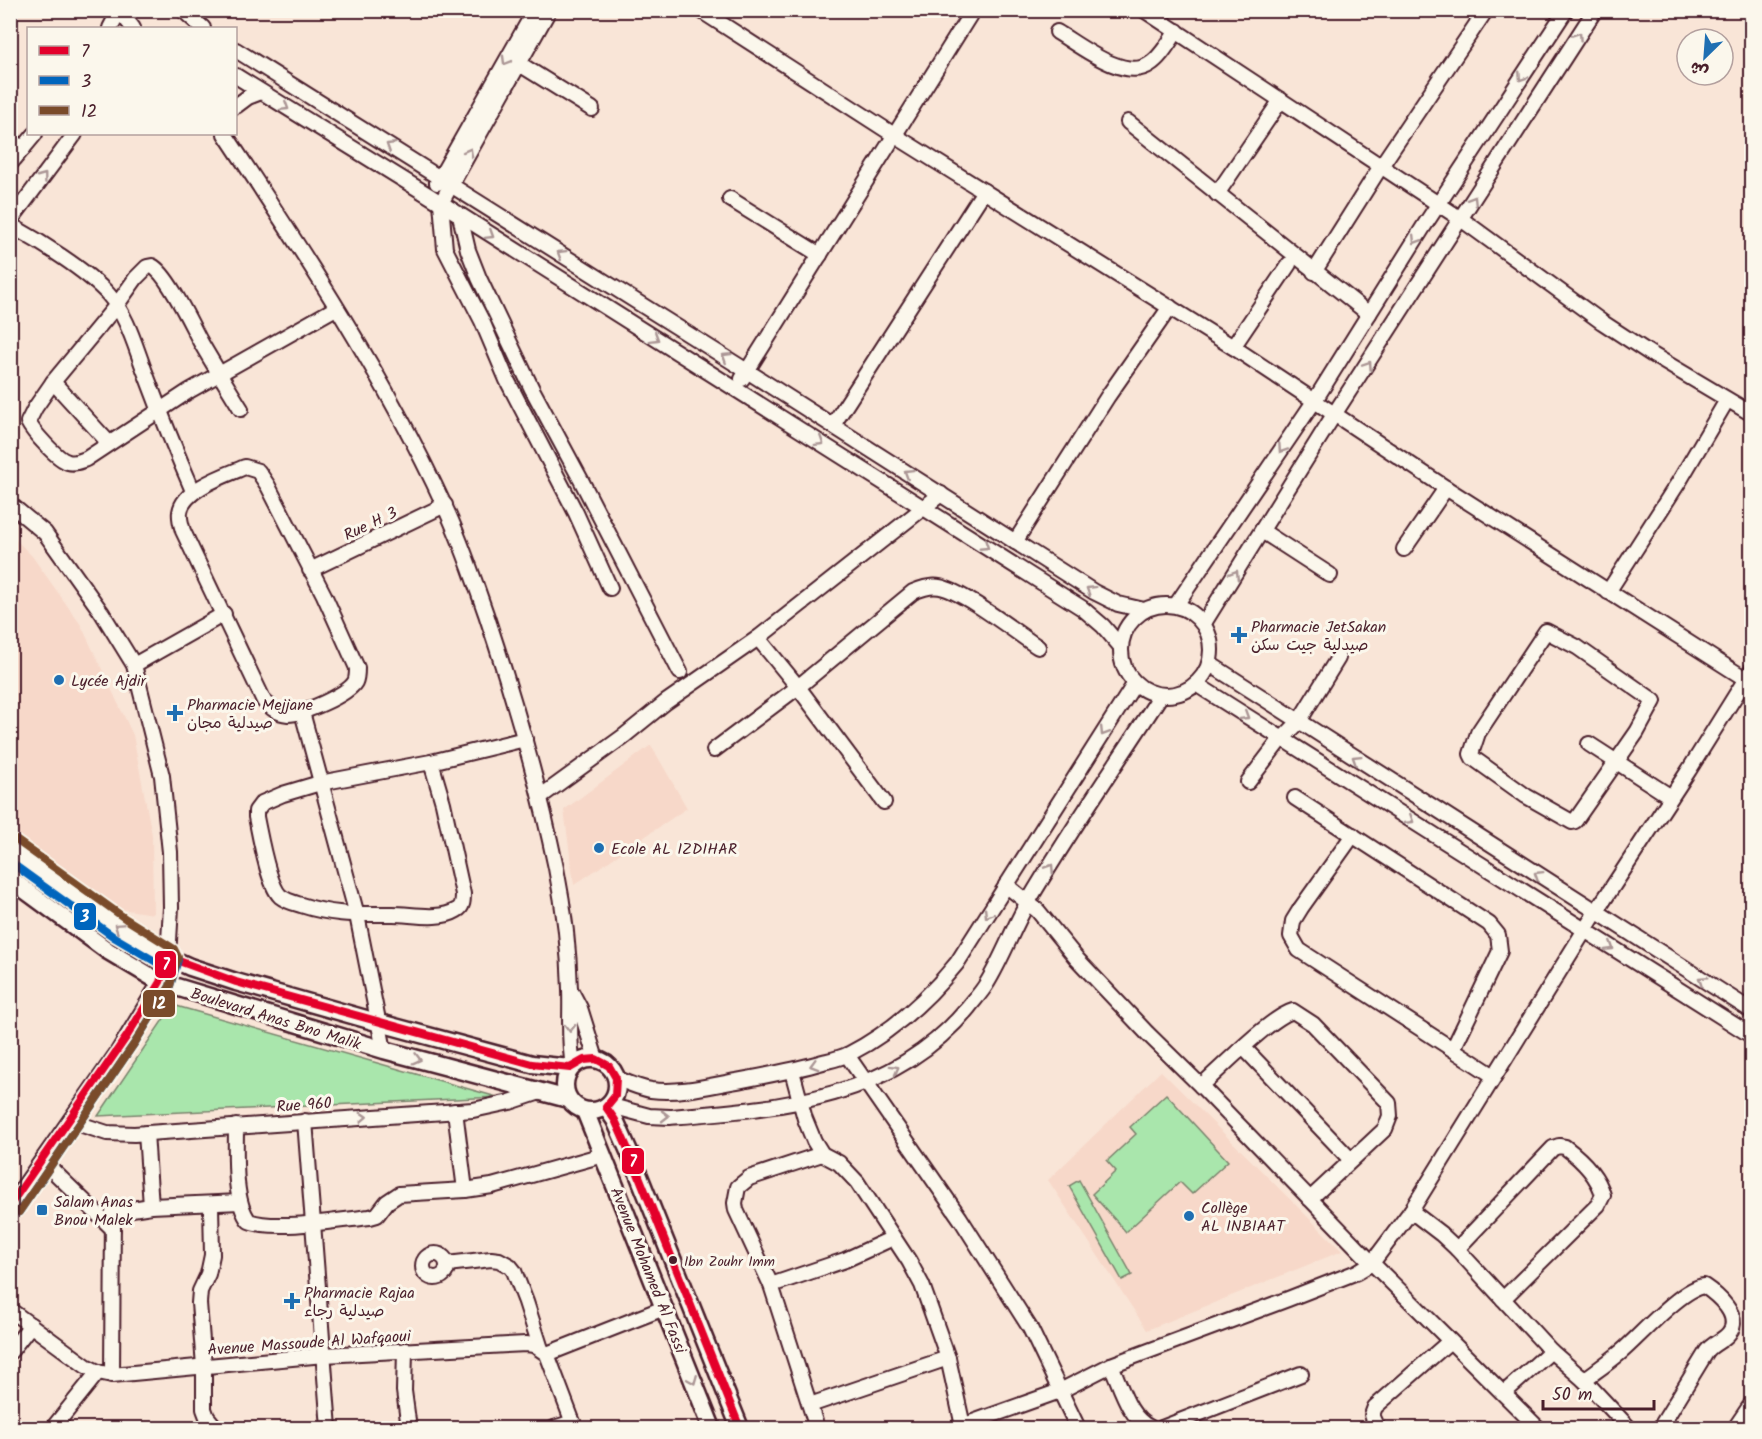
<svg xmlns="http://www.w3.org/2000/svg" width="1762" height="1439" viewBox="0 0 1762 1439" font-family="Kalam,'Playpen Sans Arabic',sans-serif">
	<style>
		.built { fill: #f7d8c9 }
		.green { fill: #a9e6ac; stroke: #7a826c; stroke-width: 1.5 }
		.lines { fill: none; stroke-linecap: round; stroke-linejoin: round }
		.minor-casing { stroke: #4a1f2b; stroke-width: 18 }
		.tertiary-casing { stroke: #4a1f2b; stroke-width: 21 }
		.minor { stroke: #fbf7ec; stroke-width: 14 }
		.tertiary { stroke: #fbf7ec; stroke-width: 16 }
		.bus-1-casing { stroke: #fbf7ec; stroke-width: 12 }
		.bus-2-casing { stroke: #fbf7ec; stroke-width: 12 }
		.bus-3-casing { stroke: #fbf7ec; stroke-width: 12 }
		.bus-1 { stroke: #e4002b; stroke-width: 8 }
		.bus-2 { stroke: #0065bd; stroke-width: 8 }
		.bus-3 { stroke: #7a4b2a; stroke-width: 8 }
		.oneway { stroke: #ab9695 }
		.poi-dot { fill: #1f6fb2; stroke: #fbf7ec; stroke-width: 2 }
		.bus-dot { fill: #4a1f2b; stroke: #fbf7ec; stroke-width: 2 }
		.labels { text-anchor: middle; stroke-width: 6; stroke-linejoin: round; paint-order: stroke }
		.bus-label { font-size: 14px; fill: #4a1f2b; stroke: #fbf7ec; text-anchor: start }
		.street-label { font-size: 16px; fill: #4a1f2b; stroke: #fbf7ec }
		.poi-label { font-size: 16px; fill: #4a1f2b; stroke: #fbf7ec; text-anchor: start }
		.line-badge { stroke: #fbf7ec; stroke-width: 2 }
		.badge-label { font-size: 16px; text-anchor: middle; font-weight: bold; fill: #fff }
	</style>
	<rect width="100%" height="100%" fill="#f9e5d7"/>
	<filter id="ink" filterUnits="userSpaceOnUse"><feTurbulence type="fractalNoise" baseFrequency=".0167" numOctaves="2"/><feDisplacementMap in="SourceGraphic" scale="12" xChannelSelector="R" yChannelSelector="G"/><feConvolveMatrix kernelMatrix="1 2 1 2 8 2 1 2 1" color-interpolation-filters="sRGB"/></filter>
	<g filter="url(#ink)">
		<g class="built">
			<polygon points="11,535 32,556 81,625 133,735 152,835 153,914 121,909 11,830"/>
			<polygon points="651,745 687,808 574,885 564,810"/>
			<polygon points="1161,1071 1342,1251 1147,1330 1048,1180"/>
		</g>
		<g class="green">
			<polygon points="173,1005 497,1097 98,1116"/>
			<polygon points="1166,1094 1228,1161 1192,1194 1180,1182 1126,1232 1092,1194 1116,1171 1107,1161 1136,1134 1130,1127"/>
			<polygon points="1079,1180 1132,1275 1122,1280 1069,1186"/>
		</g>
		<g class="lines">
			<defs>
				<g id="minor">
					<polyline points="119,10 133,28"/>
					<polyline points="183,10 203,28"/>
					<polyline points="549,10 441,203 445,249 482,321 507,380 576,513 610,588"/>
					<polyline points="700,10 894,135 1233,347 1446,488 1752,683"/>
					<polyline points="1144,10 1461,219 1602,322 1651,354 1752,414"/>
					<polyline points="110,28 119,11"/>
					<path d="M 1057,32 C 1079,45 1125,82 1150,64 C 1161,57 1169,42 1177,31"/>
					<polyline points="236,50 747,371 1094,592 1118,604 1144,610"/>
					<polyline points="518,63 592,109"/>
					<polyline points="236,76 441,203 1082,608 1103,626 1121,647"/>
					<polyline points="236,106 248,97 261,92"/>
					<polyline points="1128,122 1369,314"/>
					<path d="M 225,134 C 304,253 384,375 444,505 C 461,540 473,577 486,614 C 514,698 538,782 556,868 C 564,908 569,949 570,989 C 571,1015 568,1040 573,1065"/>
					<polyline points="10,138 23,149"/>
					<polyline points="10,164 35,134"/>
					<polyline points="437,183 535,10"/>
					<polyline points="1217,194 1281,100"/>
					<polyline points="730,199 820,255"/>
					<polyline points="460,216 468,250 479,278 532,389 581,480 680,672"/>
					<polyline points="10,221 75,134"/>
					<path d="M 10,225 C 39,241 86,270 108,294 C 127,315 135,346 145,372 C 160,412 176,452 193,491"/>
					<polyline points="1314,272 1381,166 1486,10"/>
					<polyline points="1233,347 1289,264"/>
					<polyline points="742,379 973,10"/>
					<polyline points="53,382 109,443"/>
					<path d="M 241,409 C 227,386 213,364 200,341 C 191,324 167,273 152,266 L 147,267 L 136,278 L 116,306 L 53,382 L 35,408 L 28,422 C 33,432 57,459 68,462 C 75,464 80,461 86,459 L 189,391 L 336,308"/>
					<polyline points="833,425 984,191"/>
					<path d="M 245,467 L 258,471 L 268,486 L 324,595 L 357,668 C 357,673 357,678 355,682 C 347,695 303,714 288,714 C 277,713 271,708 264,701 L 183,531 C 181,524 179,518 180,512 C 183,489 226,475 245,467 Z"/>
					<polyline points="10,504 45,533 102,613 134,665 162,776 170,852 171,907 168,957 160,982 117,1053 10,1206"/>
					<polyline points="1262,531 1330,575"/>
					<polyline points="1015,542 1108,396 1170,307"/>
					<polyline points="1404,549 1446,488"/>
					<polyline points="310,570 445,505"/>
					<polyline points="1608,592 1680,480 1727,400"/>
					<circle cx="1166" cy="650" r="45"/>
					<polyline points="1176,605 1315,400 1424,226 1566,10"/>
					<polyline points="1204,623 1335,413 1595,10"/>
					<polygon points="1546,631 1577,647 1654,701 1637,732 1575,821 1572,822 1526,796 1473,758 1471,754 1478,733"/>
					<polyline points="758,638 798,687 884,802"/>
					<polyline points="1210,664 1752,1011"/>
					<polyline points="134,665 224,614"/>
					<polyline points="1196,684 1752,1036"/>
					<polyline points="302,712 357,915 384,1050"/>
					<polyline points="1589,744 1671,797"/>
					<path d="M 714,750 L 798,687 L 913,592 C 922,588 931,585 940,587 C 965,592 1015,632 1038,647"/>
					<path d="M 431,762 L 443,803 L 463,894 C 463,900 463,907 457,910 C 439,921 412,914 393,914 C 359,914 335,916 301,905 C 294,903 286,901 280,896 C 268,884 260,836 256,817 L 256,811 L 262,803 L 283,794 L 320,783 L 431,762 L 525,739"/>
					<polyline points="1248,782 1277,744 1298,723 1338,658"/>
					<polyline points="540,797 624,736 666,702 758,638 941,494"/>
					<polyline points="1295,798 1489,924 1498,935 1500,951 1453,1049"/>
					<polyline points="1353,835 1301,908 1293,921 1291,936 1299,950 1494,1076"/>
					<polyline points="1006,885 1038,911 1077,959 1147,1033 1201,1086 1372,1263 1538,1428"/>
					<polyline points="571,991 580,1008 596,1059"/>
					<polyline points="1244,1048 1351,1160"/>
					<polyline points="847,1055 960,1218 1030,1328 1078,1428"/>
					<polyline points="792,1071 805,1119 814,1141 822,1154 839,1163 857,1182 909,1261 922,1285 948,1358 963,1426"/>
					<path d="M 616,1078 C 628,1083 639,1088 651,1090 C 681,1094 712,1085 742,1080 C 769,1075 796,1070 823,1062 C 831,1060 841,1058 849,1054 C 892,1032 927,1000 957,963 L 1135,683"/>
					<path d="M 1201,1086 C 1221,1068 1271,1017 1293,1011 L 1313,1024 L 1389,1103 L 1390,1116 L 1385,1129 L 1310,1199"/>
					<path d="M 608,1105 L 649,1116 L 670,1117 C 780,1108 892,1100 968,1008 C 974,1000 982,992 987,983 C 1003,957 1013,928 1028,902 C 1069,832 1117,763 1161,695"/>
					<polyline points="455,1111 465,1190"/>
					<polyline points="70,1121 107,1133 134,1134 473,1110 510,1102 540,1092"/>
					<polyline points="305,1121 329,1428"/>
					<path d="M 236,1126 C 236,1152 233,1201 249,1221 C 274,1231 341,1220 370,1217 L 377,1215 L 387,1202 L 399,1194 L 465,1190 L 492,1186 L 603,1155"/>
					<polyline points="146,1133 151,1206"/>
					<polyline points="43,1161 113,1229"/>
					<polyline points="211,1205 212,1255 208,1274 200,1291 199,1303 204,1366 204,1409 207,1417 216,1428"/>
					<polyline points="1411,1211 1441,1234 1457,1249 1551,1351"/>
					<path d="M 1457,1249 L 1553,1148 L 1559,1146 L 1565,1147 C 1581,1159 1598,1176 1603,1195 L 1598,1205 L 1503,1299"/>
					<circle cx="435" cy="1266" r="12"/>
					<polyline points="447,1264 491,1259 499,1260 510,1266 514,1271 526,1302 541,1349"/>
					<polyline points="771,1285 845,1260 893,1238"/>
					<polyline points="10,1310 86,1366 98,1372 112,1375 324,1355 526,1344 534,1345 547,1354 575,1428"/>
					<polyline points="405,1350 404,1391 409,1428"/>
					<polyline points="10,1352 31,1325"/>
					<polyline points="547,1354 664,1308"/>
					<path d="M 1111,1365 C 1121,1386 1128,1418 1151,1428"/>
					<polyline points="112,1375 113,1212 151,1206 240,1202"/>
					<path d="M 1584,1380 C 1596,1371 1609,1362 1621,1352 C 1640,1336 1682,1288 1704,1286 C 1716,1294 1743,1316 1729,1333 C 1723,1341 1713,1343 1707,1351 L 1660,1428"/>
					<polyline points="1504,1393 1551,1351 1584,1380 1629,1428"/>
					<polyline points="810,1405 948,1358"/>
					<polyline points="53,1428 98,1372"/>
					<polyline points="554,1428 573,1422"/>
					<polyline points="817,1428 771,1285 736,1210 735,1203 738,1187 749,1178 822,1154"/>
					<polyline points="956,1428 1060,1391 1111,1365 1288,1299 1357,1272 1372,1263 1411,1211 1596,912 1689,770 1752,669"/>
					<polyline points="1162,1428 1301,1374"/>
					<polyline points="1378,1428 1372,1415 1375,1407 1450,1341"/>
					<polyline points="1735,1428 1752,1403"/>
				</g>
				<g id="tertiary">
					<polyline points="10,849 120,928 168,957 190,967 236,982 380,1023 532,1064 570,1068"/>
					<polyline points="10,879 108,951 160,982 384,1050 568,1099"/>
					<circle cx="591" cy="1085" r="26"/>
					<polyline points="606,1107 615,1120 631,1156 740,1428"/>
					<polyline points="585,1111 712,1428"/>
				</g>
			</defs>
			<use href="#minor" class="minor-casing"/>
			<use href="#tertiary" class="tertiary-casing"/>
			<use href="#minor" class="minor"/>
			<use href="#tertiary" class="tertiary"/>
			<defs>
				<polyline id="bus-1" points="10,1205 127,1036 160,982 168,957 236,982 532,1064 570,1068 584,1060 596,1059 609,1066 616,1078 615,1096 606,1107 615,1120 631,1156 740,1428"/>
				<g id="bus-2">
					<polyline points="10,862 114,937 163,966"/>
					<polyline points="19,1212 136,1041 170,986 178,960"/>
				</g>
				<polyline id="bus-3" points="16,840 126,919 174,949 178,957 170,986 136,1041 19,1212"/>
			</defs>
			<use href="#bus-1" class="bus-1-casing"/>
			<use href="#bus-2" class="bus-2-casing"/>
			<use href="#bus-3" class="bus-3-casing"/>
			<use href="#bus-1" class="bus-1"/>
			<use href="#bus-2" class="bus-2"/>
			<use href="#bus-3" class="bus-3"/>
		</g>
		<defs><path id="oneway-chevron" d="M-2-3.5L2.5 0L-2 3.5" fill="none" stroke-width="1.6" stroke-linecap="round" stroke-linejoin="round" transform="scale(1.5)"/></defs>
		<g class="oneway">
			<use href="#oneway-chevron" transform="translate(1578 36) rotate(-56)"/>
			<use href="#oneway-chevron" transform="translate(506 61) rotate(120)"/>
			<use href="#oneway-chevron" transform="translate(1522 77) rotate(123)"/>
			<use href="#oneway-chevron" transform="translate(285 107) rotate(32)"/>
			<use href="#oneway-chevron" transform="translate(390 146) rotate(-148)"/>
			<use href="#oneway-chevron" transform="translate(469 152) rotate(-61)"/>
			<use href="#oneway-chevron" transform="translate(43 177) rotate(-53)"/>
			<use href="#oneway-chevron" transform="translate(1473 200) rotate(-58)"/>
			<use href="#oneway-chevron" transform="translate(490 235) rotate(32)"/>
			<use href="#oneway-chevron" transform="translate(1416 240) rotate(122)"/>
			<use href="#oneway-chevron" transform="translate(561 254) rotate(-148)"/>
			<use href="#oneway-chevron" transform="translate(655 338) rotate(32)"/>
			<use href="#oneway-chevron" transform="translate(726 357) rotate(-148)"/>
			<use href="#oneway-chevron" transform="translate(1368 365) rotate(-56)"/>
			<use href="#oneway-chevron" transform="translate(820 442) rotate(32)"/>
			<use href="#oneway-chevron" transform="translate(1282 449) rotate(124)"/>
			<use href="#oneway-chevron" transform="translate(908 473) rotate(-148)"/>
			<use href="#oneway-chevron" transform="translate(985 546) rotate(33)"/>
			<use href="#oneway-chevron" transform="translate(1235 574) rotate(-58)"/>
			<use href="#oneway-chevron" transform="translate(1090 590) rotate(-148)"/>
			<use href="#oneway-chevron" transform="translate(1245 716) rotate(32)"/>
			<use href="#oneway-chevron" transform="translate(1104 732) rotate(122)"/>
			<use href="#oneway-chevron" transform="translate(1356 759) rotate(-148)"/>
			<use href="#oneway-chevron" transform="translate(1410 820) rotate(32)"/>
			<use href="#oneway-chevron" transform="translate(1050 868) rotate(-57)"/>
			<use href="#oneway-chevron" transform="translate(1538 875) rotate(-148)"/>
			<use href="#oneway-chevron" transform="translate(988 914) rotate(122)"/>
			<use href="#oneway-chevron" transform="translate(118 927) rotate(-146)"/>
			<use href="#oneway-chevron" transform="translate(1610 947) rotate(32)"/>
			<use href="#oneway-chevron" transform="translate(1702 980) rotate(-147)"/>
			<use href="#oneway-chevron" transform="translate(570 1028) rotate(91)"/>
			<use href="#oneway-chevron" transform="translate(417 1059) rotate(15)"/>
			<use href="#oneway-chevron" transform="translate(814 1065) rotate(164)"/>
			<use href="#oneway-chevron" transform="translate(895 1069) rotate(-29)"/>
			<use href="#oneway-chevron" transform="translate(665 1116)"/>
			<use href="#oneway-chevron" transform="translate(363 1117) rotate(-3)"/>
			<use href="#oneway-chevron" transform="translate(693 1380) rotate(68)"/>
		</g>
	</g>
	<g class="poi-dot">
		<path d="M1236 626h6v6h6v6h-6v6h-6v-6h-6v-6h6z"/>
		<circle cx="59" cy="680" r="6"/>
		<path d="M172 704h6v6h6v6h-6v6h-6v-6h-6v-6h6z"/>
		<circle cx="599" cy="848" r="6"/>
		<rect x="36" y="1204" width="12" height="12" rx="3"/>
		<circle cx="1189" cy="1216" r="6"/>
		<path d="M289 1292h6v6h6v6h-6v6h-6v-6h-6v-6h6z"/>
	</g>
	<circle class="bus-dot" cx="673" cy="1260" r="5"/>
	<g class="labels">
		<g class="bus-label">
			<text x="684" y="1266">Ibn Zouhr Imm</text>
		</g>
		<g class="street-label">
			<text transform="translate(370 523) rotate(-26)" y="6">Rue H 3</text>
			<text transform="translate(276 1018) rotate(17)" y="6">Boulevard Anas Bno Malik</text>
			<text transform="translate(304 1104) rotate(-4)" y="6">Rue 960</text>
			<text transform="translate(649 1270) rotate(68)" y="6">Avenue Mohamed Al Fassi</text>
			<text transform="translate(309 1342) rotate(-4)" y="6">Avenue Massoude Al Wafqaoui</text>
		</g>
		<g class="poi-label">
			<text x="1251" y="632">Pharmacie JetSakan<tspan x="1251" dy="18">صيدلية جيت سكن</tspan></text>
			<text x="71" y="686">Lycée Ajdir</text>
			<text x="187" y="710">Pharmacie Mejjane<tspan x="187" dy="18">صيدلية مجان</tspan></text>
			<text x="611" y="854">Ecole AL IZDIHAR</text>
			<text x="54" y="1207">Salam Anas<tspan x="54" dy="18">Bnou Malek</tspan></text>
			<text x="1201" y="1213">Collège<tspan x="1201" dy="18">AL INBIAAT</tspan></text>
			<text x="304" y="1298">Pharmacie Rajaa<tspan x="304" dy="18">صيدلية رجاء</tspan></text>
		</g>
	</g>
	<g class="line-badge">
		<rect x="73" y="902" width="24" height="29" rx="6" fill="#0065bd"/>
		<rect x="154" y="950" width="23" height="29" rx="6" fill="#e4002b"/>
		<rect x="142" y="989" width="34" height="29" rx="6" fill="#7a4b2a"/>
		<rect x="621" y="1147" width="24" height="28" rx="6" fill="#e4002b"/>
	</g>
	<g class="badge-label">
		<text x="85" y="922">3</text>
		<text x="166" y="970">7</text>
		<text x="159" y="1009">12</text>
		<text x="633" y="1167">7</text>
	</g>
	<rect width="1762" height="1439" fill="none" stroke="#fbf7ec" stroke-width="36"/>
	<rect x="18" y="18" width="1726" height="1403" fill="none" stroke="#4a1f2b" stroke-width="2" filter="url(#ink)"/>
	<rect x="27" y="27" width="210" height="108" fill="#fbf7ec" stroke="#b4a19f" stroke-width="1.5"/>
	<rect x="39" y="46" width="30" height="9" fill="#e4002b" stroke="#b4a19f" stroke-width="1.5"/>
	<text x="81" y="57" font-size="18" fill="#4a1f2b">7</text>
	<rect x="39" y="76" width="30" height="9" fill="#0065bd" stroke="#b4a19f" stroke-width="1.5"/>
	<text x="81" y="87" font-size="18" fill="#4a1f2b">3</text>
	<rect x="39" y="106" width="30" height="9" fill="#7a4b2a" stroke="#b4a19f" stroke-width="1.5"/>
	<text x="81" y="117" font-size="18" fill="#4a1f2b">12</text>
	<g transform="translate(1705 57) rotate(205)"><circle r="28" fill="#fbf7ec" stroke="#b4a19f" stroke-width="1.5"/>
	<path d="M0-4.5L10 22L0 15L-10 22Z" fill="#1f6fb2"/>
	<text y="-9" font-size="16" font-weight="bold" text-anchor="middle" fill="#4a1f2b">ش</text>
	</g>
	<path d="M1543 1400v9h111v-9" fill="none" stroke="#4a1f2b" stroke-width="3"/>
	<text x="1552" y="1400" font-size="18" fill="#4a1f2b" stroke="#fbf7ec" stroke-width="4.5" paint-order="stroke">50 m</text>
</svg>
